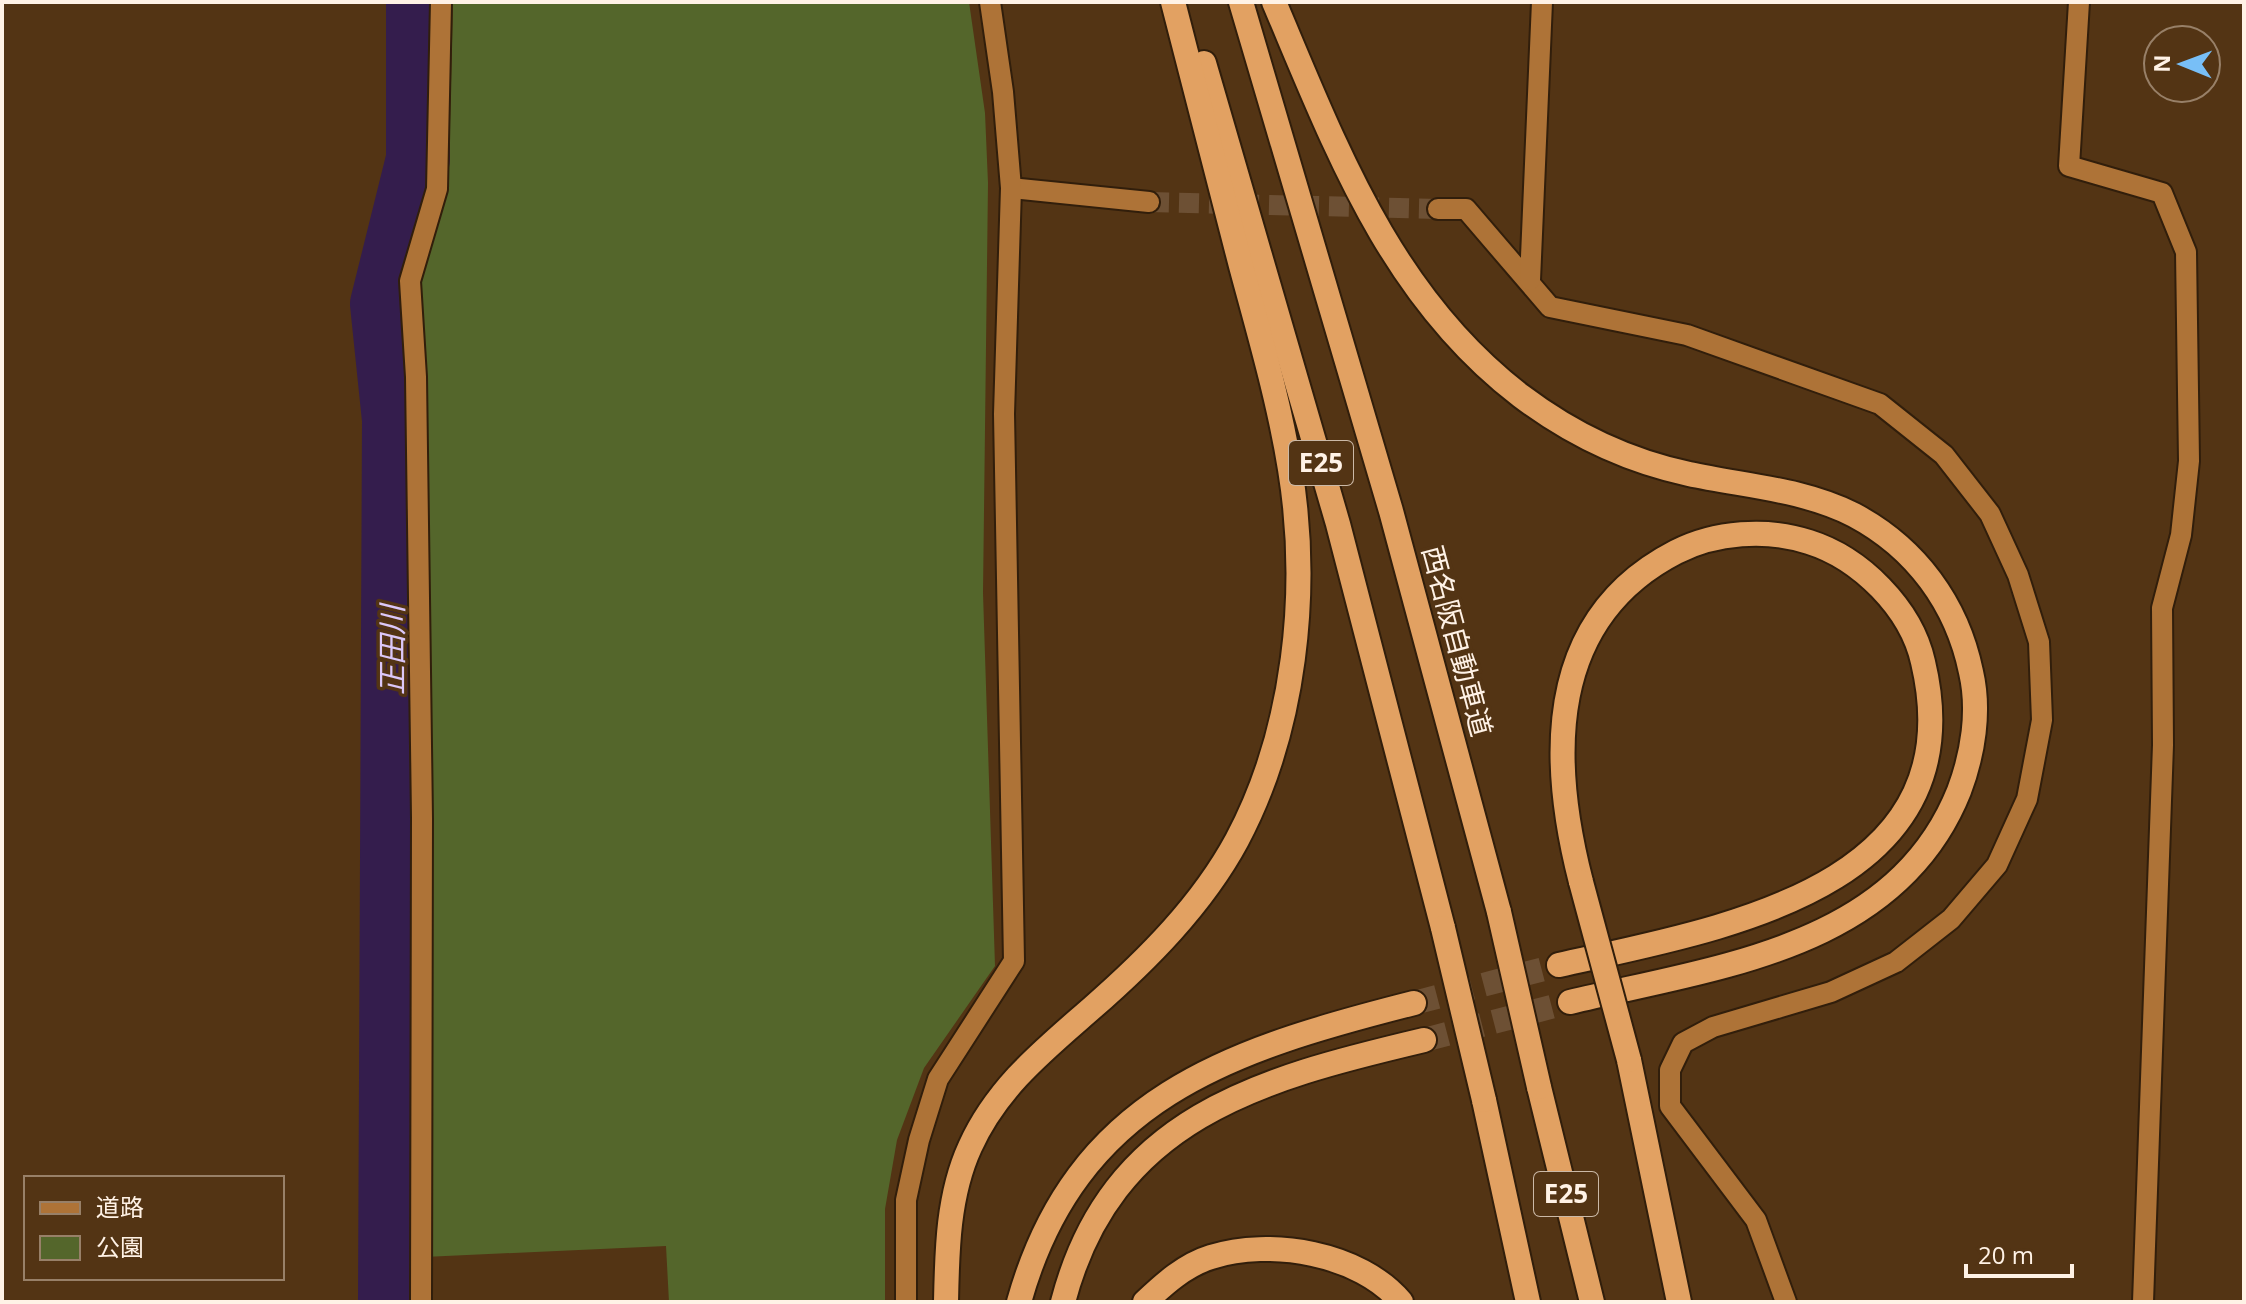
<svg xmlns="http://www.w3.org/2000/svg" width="2246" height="1304" viewBox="0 0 2246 1304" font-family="'Open Sans','Noto Sans JP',sans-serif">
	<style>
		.green { fill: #54662b }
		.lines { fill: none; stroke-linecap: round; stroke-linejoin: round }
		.river { stroke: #341d4d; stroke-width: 64 }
		.minor-tunnel { stroke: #6d5034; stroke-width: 20; stroke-dasharray: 20 10; stroke-linecap: butt }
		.motorway-tunnel { stroke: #6d5034; stroke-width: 24; stroke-dasharray: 24 12; stroke-linecap: butt }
		.minor-casing { stroke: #311e0b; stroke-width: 24 }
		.motorway-casing { stroke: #311e0b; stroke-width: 28 }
		.minor { stroke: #ae7337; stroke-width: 20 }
		.motorway { stroke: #e2a162; stroke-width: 24 }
		.motorway-bridge-casing { stroke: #311e0b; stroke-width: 28; stroke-linecap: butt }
		.motorway-bridge { stroke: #e2a162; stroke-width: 24 }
		.labels { text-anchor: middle; stroke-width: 7; stroke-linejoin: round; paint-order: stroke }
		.shield { fill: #533414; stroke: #cbb9a7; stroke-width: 2 }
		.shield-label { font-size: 26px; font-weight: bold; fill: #fff2e6 }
		.street-label { font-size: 28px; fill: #fff2e6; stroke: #533414 }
		.water-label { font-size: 30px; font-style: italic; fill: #dbc7f8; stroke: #533414 }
	</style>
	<rect width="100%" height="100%" fill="#533414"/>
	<polygon class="green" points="453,2 969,2 985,113 988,183 983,593 995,966 924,1068 897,1140 885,1209 885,1302 669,1302 666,1246 424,1257 416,293 443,182 450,122"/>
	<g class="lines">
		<polyline class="river" points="390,1302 394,420 382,304 418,159 418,2"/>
		<polyline class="minor-tunnel" points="1149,202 1438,209"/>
		<g class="motorway-tunnel">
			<polyline points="1414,1003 1559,965"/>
			<polyline points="1424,1040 1570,1002"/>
		</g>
		<defs>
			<g id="minor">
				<polyline points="2079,2 2069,166 2162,193 2186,252 2189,461 2181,535 2162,608 2163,745 2143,1302"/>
				<polyline points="1011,188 1149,202"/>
				<polyline points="1438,209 1466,209 1550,307 1687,335 1880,404 1944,455 1990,514 2018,575 2039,642 2042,720 2027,799 1997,865 1951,919 1896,962 1831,992 1713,1027 1683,1043 1670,1070 1670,1106 1756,1220 1786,1302"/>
				<polyline points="1530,280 1542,2"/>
				<polyline points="421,1302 422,818 416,377 410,281 437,189 441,2"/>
				<polyline points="906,1302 906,1200 919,1140 938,1079 1014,961 1004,414 1011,188 1003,92 990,2"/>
			</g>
			<g id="motorway">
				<polyline points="1241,2 1391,511 1499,912"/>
				<path d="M 1274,2 C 1336,148 1390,296 1521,396 C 1570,433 1628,461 1689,474 C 1744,486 1803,489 1854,515 C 1916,548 1957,604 1971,672 C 1980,711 1973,754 1959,791 C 1896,949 1715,967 1570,1002"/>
				<polyline points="1204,63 1338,524 1443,928"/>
				<path d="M 1559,965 C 1719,929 1977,889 1923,662 C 1911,608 1860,558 1809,542 C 1767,528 1715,532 1676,552 C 1546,619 1549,758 1581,882"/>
				<polyline points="1629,1060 1679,1302"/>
				<polyline points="1539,1087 1592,1302"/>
				<polyline points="1484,1100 1528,1302"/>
				<path d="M 946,1302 C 947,1250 948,1195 970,1147 C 997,1087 1044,1050 1092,1008 C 1147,960 1202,905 1237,840 C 1295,731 1310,591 1290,469 C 1279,401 1259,333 1241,266 C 1218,178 1196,90 1173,2"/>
				<path d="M 1019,1302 C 1076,1098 1229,1050 1414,1003"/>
				<path d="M 1063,1302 C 1111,1118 1259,1079 1424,1040"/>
				<path d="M 1145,1302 C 1164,1284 1185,1265 1211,1257 C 1270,1238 1360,1253 1401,1302"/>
			</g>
		</defs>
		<use href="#minor" class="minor-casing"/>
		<use href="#motorway" class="motorway-casing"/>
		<use href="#minor" class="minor"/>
		<use href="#motorway" class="motorway"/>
		<defs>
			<g id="motorway-bridge">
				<polyline points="1581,882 1629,1060"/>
				<polyline points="1499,912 1539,1087"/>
				<polyline points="1443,928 1484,1100"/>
			</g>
		</defs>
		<use href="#motorway-bridge" class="motorway-bridge-casing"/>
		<use href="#motorway-bridge" class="motorway-bridge"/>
	</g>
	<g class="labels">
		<g class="shield">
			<rect x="1289" y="441" width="64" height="44" rx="6"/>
			<rect x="1534" y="1172" width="64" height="44" rx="6"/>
		</g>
		<g class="shield-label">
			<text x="1321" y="472">E25</text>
			<text x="1566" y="1203">E25</text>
		</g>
		<g class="street-label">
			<text transform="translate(1457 641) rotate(75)" y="10">西名阪自動車道</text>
		</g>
		<g class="water-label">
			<text transform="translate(393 650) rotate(-90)" y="10">正田川</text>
		</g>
	</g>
	<rect width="2246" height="1304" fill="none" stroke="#fff2e6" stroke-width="8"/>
	<rect x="24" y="1176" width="260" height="104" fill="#533414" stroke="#988068" stroke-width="2"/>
	<rect x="40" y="1202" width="40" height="12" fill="#ae7337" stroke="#988068" stroke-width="2"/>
	<text x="96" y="1216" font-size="24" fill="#fff2e6">道路</text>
	<rect x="40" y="1236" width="40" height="24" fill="#54662b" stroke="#988068" stroke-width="2"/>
	<text x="96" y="1256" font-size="24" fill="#fff2e6">公園</text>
	<g transform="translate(2182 64) rotate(271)"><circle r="38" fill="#533414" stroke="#988068" stroke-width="2"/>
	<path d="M0-6L14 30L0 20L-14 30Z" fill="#78bff7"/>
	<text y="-12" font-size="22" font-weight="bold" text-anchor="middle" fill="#fff2e6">N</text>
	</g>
	<path d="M1966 1264v12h106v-12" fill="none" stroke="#fff2e6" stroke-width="4"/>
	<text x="1978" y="1264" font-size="24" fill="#fff2e6" stroke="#533414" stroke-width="6" paint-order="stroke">20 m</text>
</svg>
